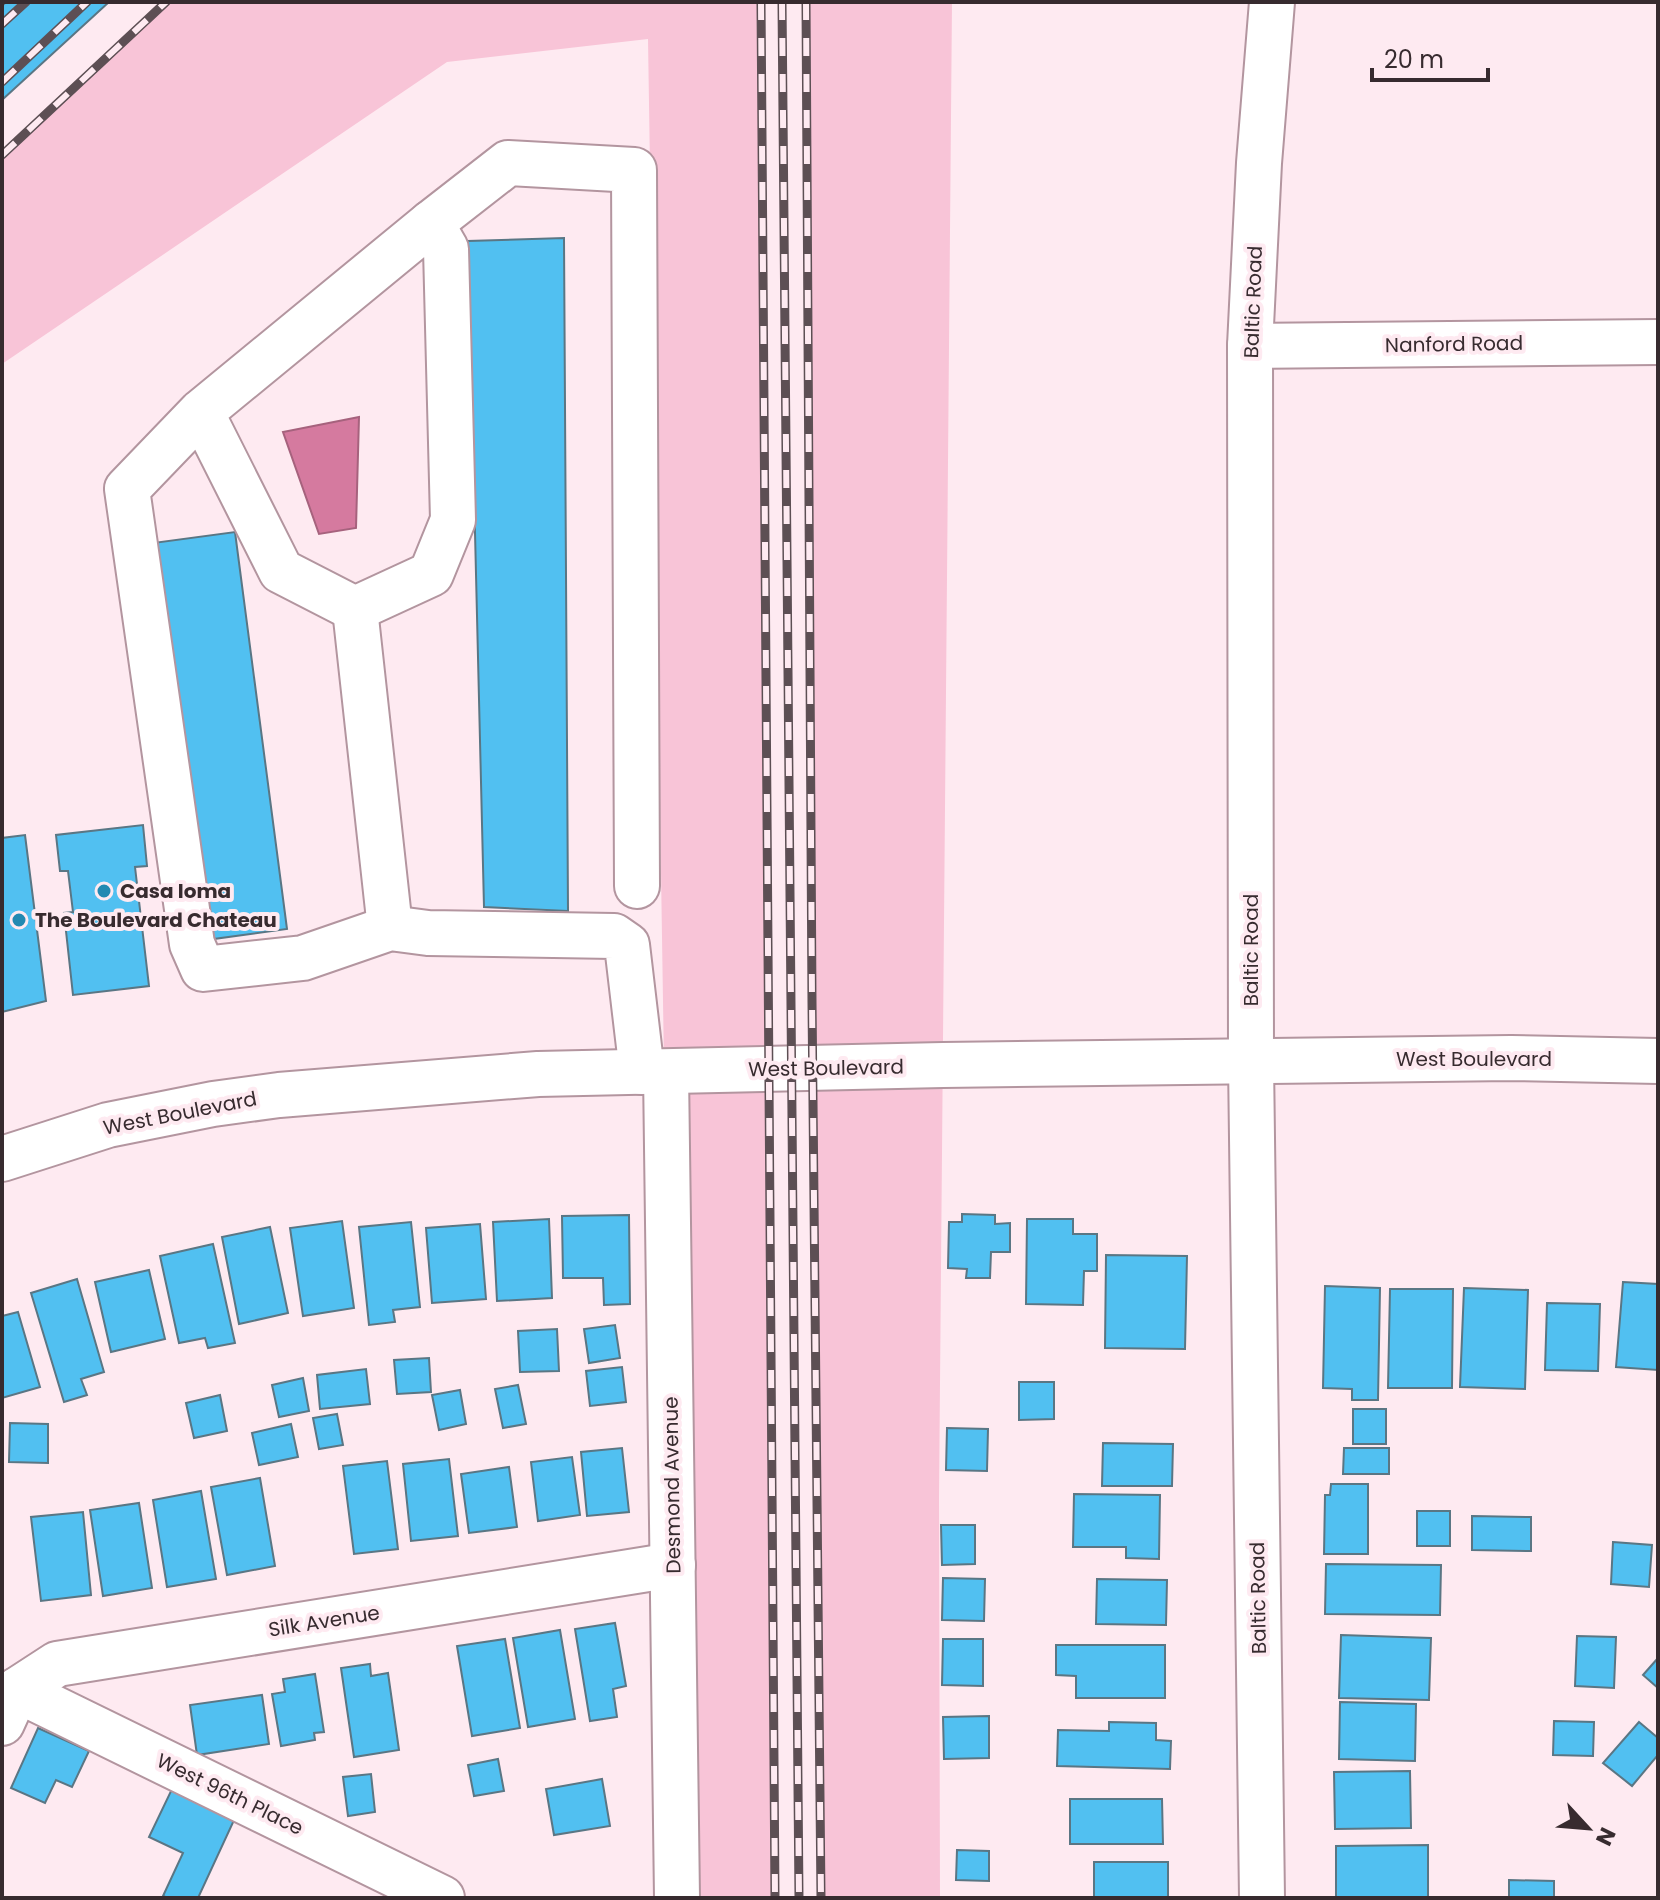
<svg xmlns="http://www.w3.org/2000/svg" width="1660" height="1900" viewBox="0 0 1660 1900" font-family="Poppins,sans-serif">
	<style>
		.green { fill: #f8c4d7 }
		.water { fill: #d57a9f; stroke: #a6627d; stroke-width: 2 }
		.building { fill: #51c0f1; stroke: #5a7684; stroke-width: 2 }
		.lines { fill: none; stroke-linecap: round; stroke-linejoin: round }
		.minor-casing { stroke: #b3959f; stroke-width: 48 }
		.major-casing { stroke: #b3959f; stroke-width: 48 }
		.minor { stroke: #fff; stroke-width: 44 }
		.major { stroke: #fff; stroke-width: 44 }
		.rail-casing { stroke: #5d4f54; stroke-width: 9 }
		.rail { stroke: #feeaf1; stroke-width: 6; stroke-dasharray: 18; stroke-linecap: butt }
		.poi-dot { fill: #2389b2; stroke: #feeaf1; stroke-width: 3 }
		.labels { text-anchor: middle; stroke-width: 8; stroke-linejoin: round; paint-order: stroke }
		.street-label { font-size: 20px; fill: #372b2f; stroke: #feeaf1 }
		.poi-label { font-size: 20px; font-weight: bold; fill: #372b2f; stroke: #feeaf1; text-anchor: start }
	</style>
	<rect width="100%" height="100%" fill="#feeaf1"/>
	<g class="green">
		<polygon points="166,2 761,2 775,1898 677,1898 648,39 447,62 2,364 2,155"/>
		<polygon points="806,2 952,2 939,1499 940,1898 821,1898 812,1002"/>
	</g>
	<polygon class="water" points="359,417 356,528 319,534 283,432"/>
	<g class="building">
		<polygon points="6,2 109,2 2,100 2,6"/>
		<polygon points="564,238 568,911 484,907 468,241"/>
		<polygon points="235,532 287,929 206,940 153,543"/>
		<polygon points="143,825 147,866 135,867 149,986 73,995 64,913 73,912 68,871 60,871 56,835"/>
		<polygon points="25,835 46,1001 2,1012 2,838"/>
		<polygon points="962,1214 995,1215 995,1224 1010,1223 1010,1252 991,1252 990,1278 966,1278 967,1269 948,1268 949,1222 962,1222"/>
		<polygon points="629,1215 630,1304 604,1305 603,1278 563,1278 562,1216"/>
		<polygon points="549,1219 552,1298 497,1301 493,1222"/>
		<polygon points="1027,1219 1073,1219 1073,1234 1097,1234 1097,1271 1084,1271 1083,1305 1026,1304"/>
		<polygon points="342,1221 354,1308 303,1316 290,1228"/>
		<polygon points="411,1222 420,1307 393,1310 395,1322 369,1325 359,1227"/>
		<polygon points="480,1224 486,1299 432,1303 426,1228"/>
		<polygon points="270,1227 288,1313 239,1324 222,1237"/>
		<polygon points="213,1244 235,1343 208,1348 205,1338 179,1343 160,1256"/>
		<polygon points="1106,1255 1187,1256 1185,1349 1105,1348"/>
		<polygon points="149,1270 165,1339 111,1352 95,1282"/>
		<polygon points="77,1279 104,1372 81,1379 87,1395 64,1402 31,1293"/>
		<polygon points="1623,1282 1658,1284 1658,1370 1616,1367"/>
		<polygon points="1325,1286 1380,1288 1378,1400 1352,1400 1352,1389 1323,1388"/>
		<polygon points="1464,1288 1528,1290 1525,1389 1460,1387"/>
		<polygon points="1390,1289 1453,1289 1452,1388 1388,1388"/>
		<polygon points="1547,1303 1600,1304 1598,1371 1545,1370"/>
		<polygon points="18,1312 40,1387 2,1398 2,1316"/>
		<polygon points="615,1325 620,1358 589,1363 584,1329"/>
		<polygon points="557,1329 559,1371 520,1372 518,1331"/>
		<polygon points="429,1358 431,1392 397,1394 394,1360"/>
		<polygon points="622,1367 626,1402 590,1406 586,1371"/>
		<polygon points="366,1369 370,1404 320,1409 317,1375"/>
		<polygon points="303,1378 309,1411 279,1417 272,1385"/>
		<polygon points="1019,1382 1054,1382 1054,1419 1019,1420"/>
		<polygon points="518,1385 526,1424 503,1428 495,1389"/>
		<polygon points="460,1390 466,1424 439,1430 432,1395"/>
		<polygon points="220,1395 227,1431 194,1438 186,1403"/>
		<rect x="1353" y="1409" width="33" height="35"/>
		<polygon points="337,1414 343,1445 319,1449 313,1418"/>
		<polygon points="10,1423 48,1424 48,1463 9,1462"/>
		<polygon points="291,1424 298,1457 259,1465 252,1433"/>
		<polygon points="947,1428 988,1429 987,1471 946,1470"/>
		<polygon points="1103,1443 1173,1444 1172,1486 1102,1486"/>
		<polygon points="622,1448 629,1512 587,1516 581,1452"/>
		<polygon points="1344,1448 1389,1448 1389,1474 1343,1474"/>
		<polygon points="572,1457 580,1515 538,1521 531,1462"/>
		<polygon points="449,1459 458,1536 411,1541 403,1464"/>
		<polygon points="387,1461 398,1549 354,1554 343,1466"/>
		<polygon points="509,1467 517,1527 469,1533 461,1474"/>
		<polygon points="260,1478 275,1566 227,1575 211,1487"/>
		<polygon points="1331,1484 1368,1484 1368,1554 1324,1554 1325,1495 1330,1495"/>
		<polygon points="201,1491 216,1579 167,1587 153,1500"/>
		<polygon points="1074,1494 1160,1495 1159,1559 1126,1558 1126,1547 1073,1547"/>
		<polygon points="139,1503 152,1588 103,1596 90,1510"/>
		<rect x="1417" y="1511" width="33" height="35"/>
		<polygon points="83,1512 91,1595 41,1601 31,1517"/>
		<polygon points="1472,1516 1531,1517 1531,1551 1472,1550"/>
		<polygon points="941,1525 975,1525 975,1564 942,1565"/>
		<polygon points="1613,1542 1652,1545 1649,1587 1611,1584"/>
		<polygon points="1326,1564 1441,1565 1440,1615 1325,1614"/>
		<polygon points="943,1578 985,1579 984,1621 942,1620"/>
		<polygon points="1097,1579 1167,1580 1166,1625 1096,1624"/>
		<polygon points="615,1623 626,1686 613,1689 617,1717 590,1721 575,1629"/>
		<polygon points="560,1630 575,1719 528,1727 513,1638"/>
		<polygon points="1341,1635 1431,1638 1429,1700 1339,1698"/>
		<polygon points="1577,1636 1616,1637 1614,1688 1575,1686"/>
		<polygon points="505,1639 520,1728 472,1736 457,1646"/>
		<polygon points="943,1639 983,1639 983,1686 942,1685"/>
		<polygon points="1056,1645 1165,1645 1165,1698 1076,1698 1076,1676 1056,1675"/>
		<polygon points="1658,1658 1658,1688 1643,1675"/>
		<polygon points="370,1664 371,1676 388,1673 399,1750 354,1757 341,1668"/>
		<polygon points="315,1674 324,1732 314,1733 315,1740 281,1746 272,1694 285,1692 283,1679"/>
		<polygon points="262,1695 269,1744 197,1755 190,1705"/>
		<polygon points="1340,1702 1416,1704 1415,1761 1339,1759"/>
		<polygon points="989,1716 989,1758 944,1759 943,1717"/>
		<polygon points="1554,1721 1594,1722 1593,1756 1553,1755"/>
		<polygon points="1109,1722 1156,1723 1156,1740 1171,1741 1170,1769 1057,1766 1058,1730 1109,1731"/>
		<polygon points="1639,1722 1658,1738 1658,1755 1632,1786 1603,1763"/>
		<polygon points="38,1728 89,1751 72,1787 56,1780 45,1803 11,1788"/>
		<polygon points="498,1759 504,1791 474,1796 468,1765"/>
		<polygon points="1410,1771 1411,1828 1335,1829 1334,1772"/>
		<polygon points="371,1774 375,1812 348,1816 343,1777"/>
		<polygon points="602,1779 610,1826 554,1835 546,1789"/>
		<polygon points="172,1789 235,1818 198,1898 168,1898 163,1896 183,1853 149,1837"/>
		<polygon points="1070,1799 1162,1799 1163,1844 1070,1844"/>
		<polygon points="1428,1845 1428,1897 1336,1898 1336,1846"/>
		<polygon points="957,1850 989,1851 989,1881 956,1880"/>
		<rect x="1094" y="1862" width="74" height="36"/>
		<polygon points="1509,1880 1554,1881 1554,1898 1509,1898"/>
	</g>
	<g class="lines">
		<defs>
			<g id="minor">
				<polyline points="431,223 508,163 634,170 637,886"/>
				<polyline points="1250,346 1658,342"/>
				<polyline points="201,412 281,571 355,609 431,574 453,520 446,249 431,223 201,412 127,489 192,944 203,969 303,958 390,928 428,933 614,936 627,945 642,1072"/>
				<polyline points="355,609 390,928"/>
				<polyline points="666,1072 677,1898"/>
				<polyline points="17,1690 442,1898"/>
				<polyline points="2,1723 17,1690 57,1664 673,1565"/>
				<polyline points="1262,1898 1251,1062 1250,346 1259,163 1272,2"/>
			</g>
			<polyline id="major" points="2,1159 108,1125 213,1104 279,1095 538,1074 943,1065 1511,1058 1658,1061"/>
		</defs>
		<use href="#minor" class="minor-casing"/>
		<use href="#major" class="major-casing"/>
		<use href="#minor" class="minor"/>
		<use href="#major" class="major"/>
		<defs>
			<g id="rail">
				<polyline points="761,2 775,1898"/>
				<polyline points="782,2 799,1898"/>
				<polyline points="806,2 812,1002 821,1898"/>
				<polyline points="2,24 26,2"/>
				<polyline points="2,82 87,2"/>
				<polyline points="2,155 166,2"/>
			</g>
		</defs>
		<use href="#rail" class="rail-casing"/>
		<use href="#rail" class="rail"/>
	</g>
	<g class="poi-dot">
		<circle cx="104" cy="891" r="8"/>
		<circle cx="19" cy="920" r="8"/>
	</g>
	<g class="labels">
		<g class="street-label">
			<text transform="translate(1253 302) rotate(-88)" y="7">Baltic Road</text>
			<text transform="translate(1454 344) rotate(-1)" y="7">Nanford Road</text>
			<text transform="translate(1251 950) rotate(-90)" y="7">Baltic Road</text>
			<text x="1474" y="1066">West Boulevard</text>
			<text transform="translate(826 1068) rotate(-1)" y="7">West Boulevard</text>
			<text transform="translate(180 1113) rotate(-11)" y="7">West Boulevard</text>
			<text transform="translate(672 1485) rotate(-91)" y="7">Desmond Avenue</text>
			<text transform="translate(1258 1598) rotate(-91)" y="7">Baltic Road</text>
			<text transform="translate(324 1621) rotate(-9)" y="7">Silk Avenue</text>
			<text transform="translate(230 1794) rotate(26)" y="7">West 96th Place</text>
		</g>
		<g class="poi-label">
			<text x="120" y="898">Casa Ioma</text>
			<text x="35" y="927">The Boulevard Chateau</text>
		</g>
	</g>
	<rect width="1660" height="1900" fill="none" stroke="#372b2f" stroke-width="8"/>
	<g transform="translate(1588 1828) rotate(116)" stroke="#feeaf1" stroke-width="6" paint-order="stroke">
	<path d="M0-6L14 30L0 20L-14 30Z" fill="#372b2f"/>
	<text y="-12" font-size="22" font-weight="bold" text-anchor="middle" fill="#372b2f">N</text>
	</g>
	<path d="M1372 68v12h116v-12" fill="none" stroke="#372b2f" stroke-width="4"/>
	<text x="1384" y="68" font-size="24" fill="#372b2f" stroke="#feeaf1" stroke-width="6" paint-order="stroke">20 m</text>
</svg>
